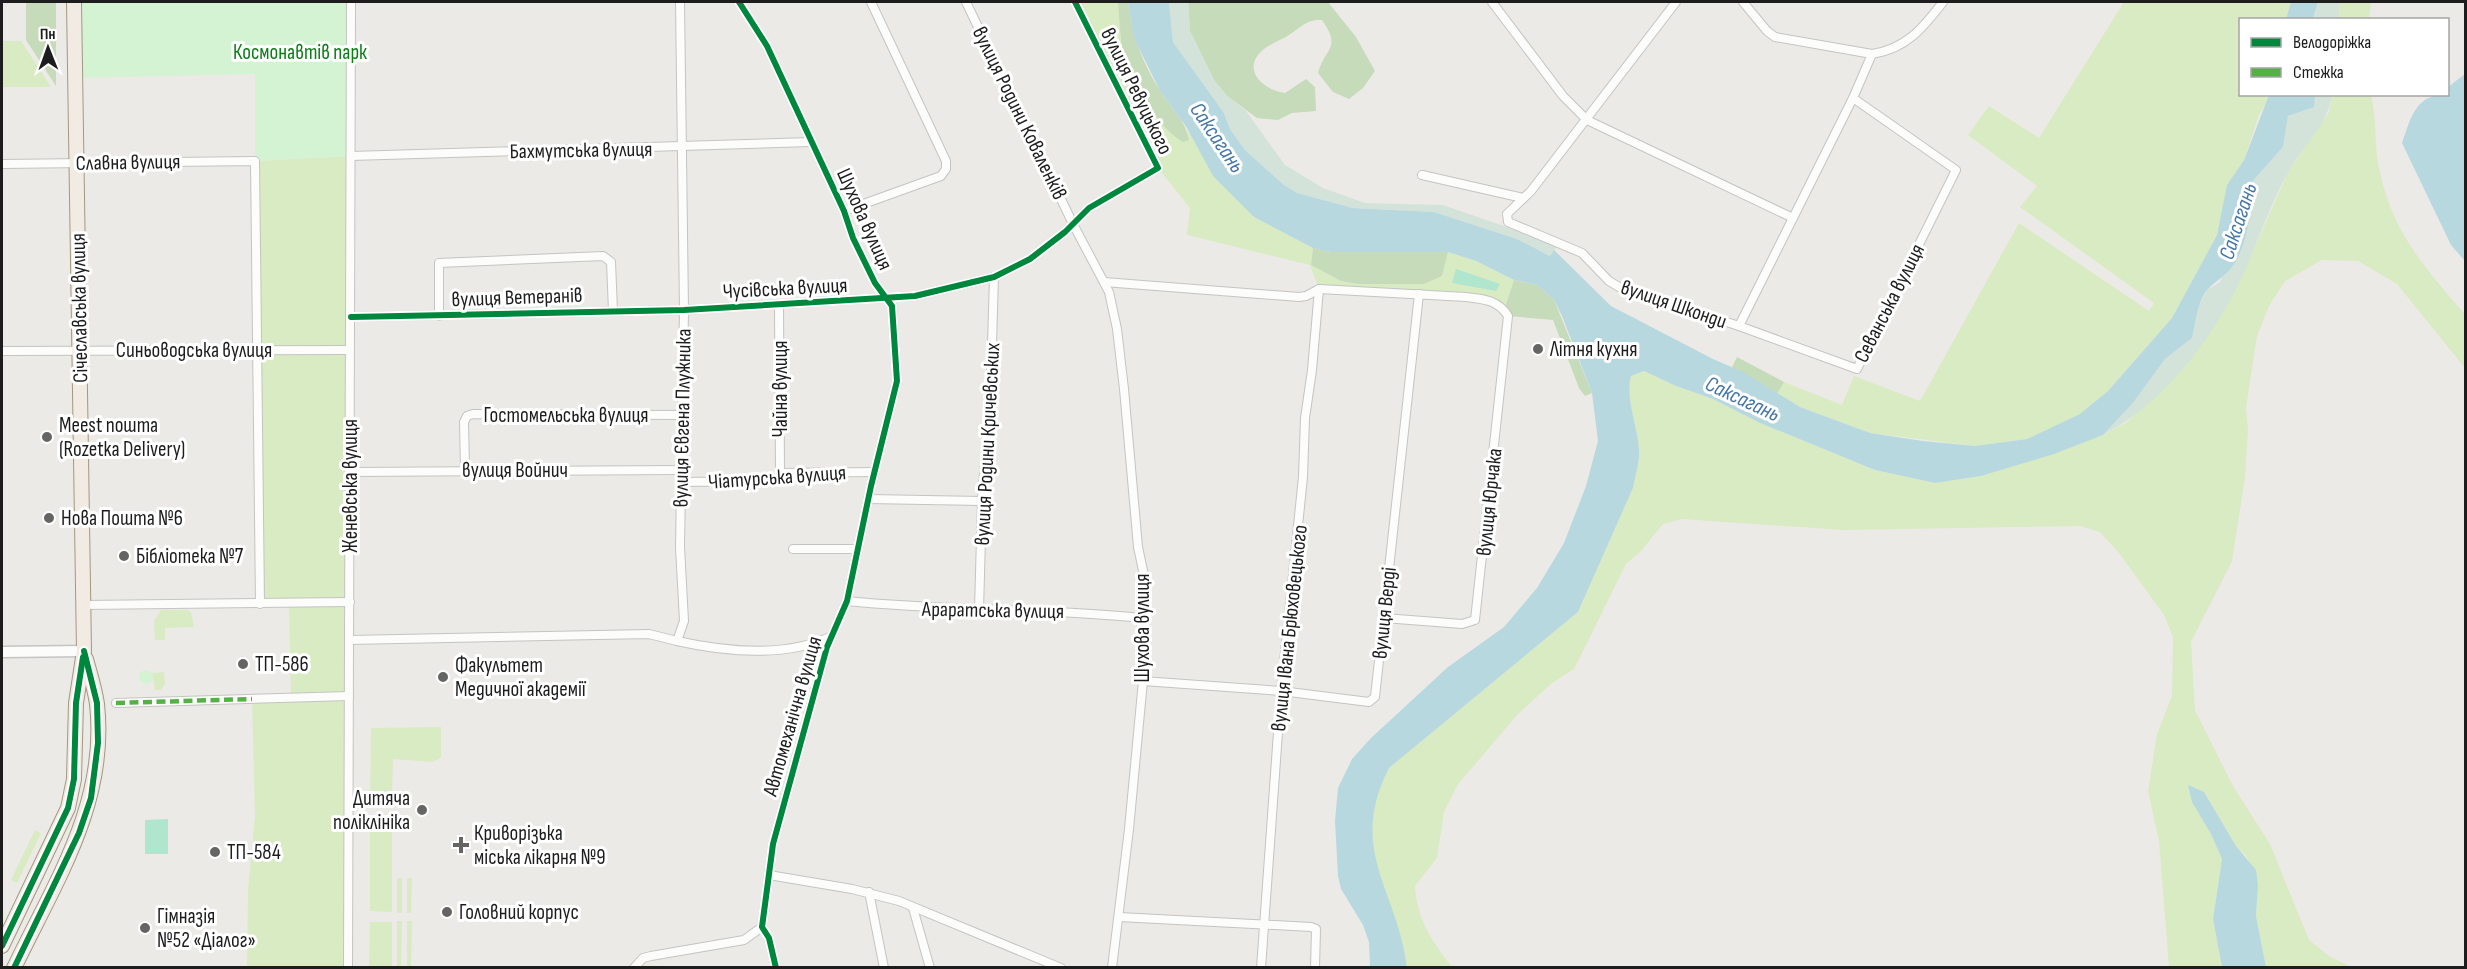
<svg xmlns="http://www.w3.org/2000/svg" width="2467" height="969" viewBox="0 0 2467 969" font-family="'Sofia Sans Condensed',sans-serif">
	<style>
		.grass { fill: #d8ebc3 }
		.forest { fill: #c6dbba }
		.wetland { fill: #d3e3da }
		.park { fill: #d3f3d3 }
		.pitch { fill: #b0e5ce }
		.water { fill: #b8d8e0 }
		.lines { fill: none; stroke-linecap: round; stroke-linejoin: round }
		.minor-casing { stroke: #c4c4c2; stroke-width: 10 }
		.tertiary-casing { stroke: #c4c4c2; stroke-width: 13 }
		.primary-casing { stroke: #a29882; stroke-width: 16 }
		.minor { stroke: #fcfcfb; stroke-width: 8 }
		.tertiary { stroke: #fcfcfb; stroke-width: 10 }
		.primary { stroke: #f1ebe3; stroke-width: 14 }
		.quiet { stroke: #55b145; stroke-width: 4.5; stroke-dasharray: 9 4.5; stroke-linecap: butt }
		.cycleway-casing { stroke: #fff; stroke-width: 10 }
		.cycleway { stroke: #00873e; stroke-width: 6 }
		.poi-dot { fill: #656563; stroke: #fff; stroke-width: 2 }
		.labels { text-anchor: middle; stroke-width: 6; stroke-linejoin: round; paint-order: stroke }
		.park-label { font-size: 21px; fill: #087e13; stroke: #fff }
		.street-label { font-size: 21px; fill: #1d1d1d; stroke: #fff }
		.poi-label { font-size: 21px; fill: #1d1d1d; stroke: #fff; text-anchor: start }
		.water-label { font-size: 22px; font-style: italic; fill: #4476a7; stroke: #fff }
	</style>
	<rect width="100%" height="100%" fill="#eceae6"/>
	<g class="grass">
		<polygon points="1075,2 1118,2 1129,71 1156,118 1189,139 1187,128 1199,149 1254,217 1313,248 1311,265 1341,281 1358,284 1424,284 1442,276 1448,252 1476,261 1514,280 1504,310 1490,300 1319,289 1310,265 1187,235 1190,208 1158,168"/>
		<polygon points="2124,2 2291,2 2286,19 2240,20 2240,94 2269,95 2270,98 2259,115 2244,160 2228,185 2217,235 2172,318 2108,391 2081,414 2027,439 1975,446 1870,433 1800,407 1777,394 1784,382 1842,405 1854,376 1920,401 2019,223 2149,311 2154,303 2020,207 2037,186 1968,135 1989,106 2039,138"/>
		<polygon points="2340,2 2371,2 2369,19 2339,19"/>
		<polygon points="2,41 21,41 51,87 2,87"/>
		<path d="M 2332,95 L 2371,95 C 2377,119 2374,144 2379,168 C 2392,232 2424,267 2465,314 L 2465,368 L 2397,284 L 2358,261 L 2322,260 L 2285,281 L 2269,306 L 2257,336 L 2246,408 L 2248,430 L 2245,477 L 2232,561 L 2191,642 L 2195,710 L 2233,786 L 2270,844 L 2309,940 L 2329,956 L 2351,967 L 2266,967 L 2256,916 L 2258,885 L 2247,857 L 2236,846 L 2204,792 L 2211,834 L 2222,859 L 2213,919 L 2222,967 L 2169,967 L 2159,841 L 2148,791 L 2157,734 L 2172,696 L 2173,637 L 2164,615 L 2119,553 L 2100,532 L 2080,526 L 1844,530 L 1682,519 L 1663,524 L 1641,551 L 1626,564 L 1574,669 L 1552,683 L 1519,713 L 1458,784 L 1444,812 L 1437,858 L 1415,886 C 1417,920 1432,941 1452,967 L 1407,967 C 1400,910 1356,853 1377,793 C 1380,784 1385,776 1389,768 L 1578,612 L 1633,488 C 1635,476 1640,463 1639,451 C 1638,426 1625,400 1631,376 L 1644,371 L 1676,386 L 1713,399 L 1760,423 L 1875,470 L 1935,483 L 1981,476 L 2103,435 L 2127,422 L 2166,385 L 2238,285 L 2288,172 L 2329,112 Z"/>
		<polygon points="351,156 348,967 247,968 248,889 255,816 252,699 291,698 289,604 260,604 255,161"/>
		<polygon points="161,610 187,610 191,612 194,627 165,628 165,640 155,640 154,621"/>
		<polygon points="164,672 165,684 161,690 155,690 152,673"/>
		<polygon points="441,727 441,758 432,762 393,759 392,795 379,805 370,805 371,728"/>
		<polygon points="379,817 392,827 392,912 370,911 370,818"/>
		<polygon points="35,830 41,833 17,883 11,880"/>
		<rect x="397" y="878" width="5" height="35"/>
		<polygon points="407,878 412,878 411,913 407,913"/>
		<polygon points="397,921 402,921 401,967 397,967"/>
		<polygon points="407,921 412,921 411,967 407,967"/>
		<polygon points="370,922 392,922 392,967 369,967"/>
	</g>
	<g class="forest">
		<polygon points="26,2 56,2 56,86 26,40"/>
		<path d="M 1118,2 L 1128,2 C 1133,36 1142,63 1161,92 C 1171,108 1186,121 1189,140 L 1183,142 C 1161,129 1139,96 1129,72 C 1120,51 1120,24 1118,2 Z"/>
		<path d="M 1188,2 L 1328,2 L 1356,37 L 1375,71 L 1363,88 L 1349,99 L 1333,92 L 1318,73 C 1325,47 1342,49 1322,20 C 1307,19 1301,27 1289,35 C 1281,40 1272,43 1264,49 C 1240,68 1262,90 1285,93 L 1306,79 L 1315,87 L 1316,111 L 1292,113 L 1278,120 L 1257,118 L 1227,96 L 1214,80 L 1190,31 Z"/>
		<polygon points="1313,248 1331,252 1448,252 1442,276 1424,284 1358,284 1341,281 1311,265"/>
		<polygon points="1514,280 1537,285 1554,300 1592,393 1585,396 1579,388 1553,320 1508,316 1504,310"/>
		<polygon points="1737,357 1784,382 1777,394 1732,367"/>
	</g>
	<g class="wetland">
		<polygon points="1169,2 1188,2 1190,31 1214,80 1227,96 1246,111 1285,165 1323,188 1365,203 1443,205 1558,245 1550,256 1517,239 1434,212 1353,208 1297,193 1284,185 1245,150 1230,129 1224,113 1173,42"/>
		<polygon points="2318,2 2340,2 2339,19 2313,20"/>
		<path d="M 2315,95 L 2332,95 C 2327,127 2303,145 2288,173 C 2268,208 2256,249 2238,285 C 2209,344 2161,405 2103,435 L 2133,403 L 2165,359 L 2192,338 L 2199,305 L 2207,290 L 2220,282 L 2253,203 L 2252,182 L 2283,147 L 2288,116 L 2313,107 Z"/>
	</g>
	<g class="park">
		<polygon points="74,2 351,2 351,156 255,161 255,74 75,78"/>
		<circle cx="146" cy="677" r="7"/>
	</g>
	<g class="pitch">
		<polygon points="1456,269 1500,284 1496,291 1452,283"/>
		<polygon points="168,819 168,854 145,854 145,820"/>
	</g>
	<g class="water">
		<path d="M 1128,2 L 1169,2 L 1173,42 L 1224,113 L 1230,129 L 1245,150 L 1284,185 L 1297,193 L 1353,208 L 1434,212 L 1517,239 L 1550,256 L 1554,250 L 1611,306 L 1713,359 L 1743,372 L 1800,407 L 1870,433 L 1923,441 L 1975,446 L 2027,439 L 2080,414 L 2108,391 L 2172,318 L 2217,235 L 2227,185 L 2244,160 L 2269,95 L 2315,95 L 2314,107 L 2288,116 L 2283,147 L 2252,182 C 2253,205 2247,245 2234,264 C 2227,275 2217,280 2208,289 C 2197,301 2196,323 2192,338 L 2165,359 L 2133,403 L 2103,435 L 2054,454 L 1981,476 L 1935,483 L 1875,470 L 1760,423 L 1713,399 L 1676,386 L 1644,371 L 1631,376 C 1625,399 1638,427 1639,450 C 1640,463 1635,476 1633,488 L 1578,612 L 1389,768 C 1347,850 1397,889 1407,967 L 1370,967 L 1369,942 L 1363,925 L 1341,889 L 1338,876 L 1335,821 L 1338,788 L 1352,759 L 1371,738 L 1448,667 L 1504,627 L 1537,588 L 1564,543 L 1586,486 L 1598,441 L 1592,393 L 1562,316 L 1554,300 L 1537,285 L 1514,280 L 1476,261 L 1448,252 L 1331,252 L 1313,248 L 1254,217 L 1213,176 L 1187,128 L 1160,91 L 1134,38 Z"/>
		<polygon points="2291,2 2318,2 2313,19 2286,19"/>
		<path d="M 2465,74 L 2465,261 L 2451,245 L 2402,143 C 2411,118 2415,94 2448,94 L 2448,87 Z"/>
		<polygon points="2188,785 2204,792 2236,846 2256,870 2258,885 2256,916 2266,967 2222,967 2213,919 2222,859 2211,834 2192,802"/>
	</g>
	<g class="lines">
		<defs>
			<g id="minor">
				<path d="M 680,2 L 684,310 L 680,547 L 684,621 L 677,641 C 726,652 783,658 830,637"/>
				<polyline points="739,2 767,46 844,211 853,238 875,283 892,306 897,381 871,486 847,601 827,647 773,844 762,927 769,938 776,968"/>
				<polyline points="966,2 1073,224 1109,292 1117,329 1124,389 1138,547 1145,580 1140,618 1146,649 1129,829 1112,968"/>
				<polyline points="1492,2 1563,96 1587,120 1793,218"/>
				<polyline points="1676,2 1531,191 1507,214 1508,222 1582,253 1609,281 1619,287 1739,326 1857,369 1956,170 1853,98"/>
				<polyline points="1743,2 1767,31 1775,37 1872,54"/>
				<polyline points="351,156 811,142"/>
				<polyline points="2,164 255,161 260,604"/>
				<polyline points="1422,175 1523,198"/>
				<polyline points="844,211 941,176 946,169 946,161 871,2"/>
				<path d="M 1104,282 L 1299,297 L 1306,296 L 1319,289 L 1466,297 C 1484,299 1498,300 1508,316 L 1475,620 L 1462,624 L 1384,618"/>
				<polyline points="779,306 780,473"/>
				<polyline points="439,316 439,263 603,256 611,262 613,311"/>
				<polyline points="351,317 684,310 915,296 994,277 1030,259 1065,232 1089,208 1158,168 1075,2"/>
				<path d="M 1739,326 L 1853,98 L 1872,54 C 1906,49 1923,28 1943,2"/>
				<polyline points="2,351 350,350"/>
				<polyline points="465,469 464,422 467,416 473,414 683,415"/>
				<polyline points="350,472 680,470"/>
				<polyline points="680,482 774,481 779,478 780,473 874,472"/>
				<polyline points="868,499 982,501"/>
				<polyline points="793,549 857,549"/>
				<path d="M 847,601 C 944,611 1042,608 1140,618"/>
				<polyline points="84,605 350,602"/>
				<polyline points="979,610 982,501 991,378 994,277"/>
				<polyline points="349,640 649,634 677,641"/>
				<polyline points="1143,681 1281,691 1369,702 1375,697 1419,294"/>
				<polyline points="116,703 349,696"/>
				<polyline points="769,875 852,889 899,901 1061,968"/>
				<polyline points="869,892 884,968"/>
				<polyline points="913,908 930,968"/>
				<polyline points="1119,917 1311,927 1316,929 1315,968"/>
				<polyline points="348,968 351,2"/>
				<polyline points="634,968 643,958 651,956 744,940 762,927"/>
				<polyline points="1261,968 1281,691 1303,477 1305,418 1312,370 1319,289"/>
			</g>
			<polyline id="tertiary" points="2,652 84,651"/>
			<g id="primary">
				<polyline points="2,946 68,808 74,779 76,703 84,651 74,2"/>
				<path d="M 14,968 C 55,882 108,803 97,704 C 95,689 90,674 86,659"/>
			</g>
		</defs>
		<use href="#minor" class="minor-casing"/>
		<use href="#tertiary" class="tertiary-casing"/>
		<use href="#primary" class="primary-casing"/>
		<use href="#minor" class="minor"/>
		<use href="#tertiary" class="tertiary"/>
		<use href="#primary" class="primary"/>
		<polyline class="quiet" points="116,703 252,699"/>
		<defs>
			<g id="cycleway">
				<polyline points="739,2 767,46 844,211 853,238 875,283 892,306 897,381 871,486 847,601 827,647 773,844 762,927 769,938 776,968"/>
				<polyline points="351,317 684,310 915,296 994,277 1030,259 1065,232 1089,208 1158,168 1075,2"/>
				<polyline points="2,946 68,808 74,779 76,703 83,657"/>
				<polyline points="14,968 79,833 91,798 98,743 97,703 84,651"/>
			</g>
		</defs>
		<use href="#cycleway" class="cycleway-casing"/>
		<use href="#cycleway" class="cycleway"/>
	</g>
	<g class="poi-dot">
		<circle cx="1538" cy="349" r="6"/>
		<circle cx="47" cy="437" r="6"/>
		<circle cx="49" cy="518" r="6"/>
		<circle cx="124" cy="556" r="6"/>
		<circle cx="243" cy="664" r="6"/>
		<circle cx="443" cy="677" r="6"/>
		<circle cx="422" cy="810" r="6"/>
		<path d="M458 836h6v6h6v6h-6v6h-6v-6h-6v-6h6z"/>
		<circle cx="215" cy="852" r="6"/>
		<circle cx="447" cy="912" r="6"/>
		<circle cx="145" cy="928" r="6"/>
	</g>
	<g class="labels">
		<g class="park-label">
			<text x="300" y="59">Космонавтів парк</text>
		</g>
		<g class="street-label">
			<text transform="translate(1137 91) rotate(64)" y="7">вулиця Ревуцького</text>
			<text transform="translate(1020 113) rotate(64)" y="7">вулиця Родини Коваленків</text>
			<text transform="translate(581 150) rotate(-1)" y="7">Бахмутська вулиця</text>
			<text transform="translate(128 162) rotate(-1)" y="7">Славна вулиця</text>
			<text transform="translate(865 219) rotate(66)" y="7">Шухова вулиця</text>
			<text transform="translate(785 288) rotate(-3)" y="7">Чусівська вулиця</text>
			<text transform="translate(517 297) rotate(-2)" y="7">вулиця Ветеранів</text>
			<text transform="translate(1889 303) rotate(-63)" y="7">Севанська вулиця</text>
			<text transform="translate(1674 304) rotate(19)" y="7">вулиця Шконди</text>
			<text transform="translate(79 308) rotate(-91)" y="7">Січеславська вулиця</text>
			<text x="194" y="357">Синьоводська вулиця</text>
			<text transform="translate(780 389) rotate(-90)" y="7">Чайна вулиця</text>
			<text x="566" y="422">Гостомельська вулиця</text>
			<text transform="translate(682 418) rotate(-89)" y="7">вулиця Євгена Плужника</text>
			<text transform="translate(987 444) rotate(-87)" y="7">вулиця Родини Кричевських</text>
			<text x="515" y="477">вулиця Войнич</text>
			<text transform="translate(777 477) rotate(-4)" y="7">Чіатурська вулиця</text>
			<text transform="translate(350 486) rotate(-90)" y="7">Женевська вулиця</text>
			<text transform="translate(1489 502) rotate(-84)" y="7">вулиця Юрчака</text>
			<text transform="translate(993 610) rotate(1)" y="7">Араратська вулиця</text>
			<text transform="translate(1384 613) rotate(-84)" y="7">вулиця Верді</text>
			<text transform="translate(1142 628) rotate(-90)" y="7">Шухова вулиця</text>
			<text transform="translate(1289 628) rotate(-84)" y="7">вулиця Івана Брюховецького</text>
			<text transform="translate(792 716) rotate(-74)" y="7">Автомеханічна вулиця</text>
		</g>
		<g class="poi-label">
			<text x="1550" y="356">Літня кухня</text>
			<text x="59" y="432">Meest пошта<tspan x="59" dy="24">(Rozetka Delivery)</tspan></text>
			<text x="61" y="525">Нова Пошта №6</text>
			<text x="136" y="563">Бібліотека №7</text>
			<text x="255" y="671">ТП-586</text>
			<text x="455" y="672">Факультет<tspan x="455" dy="24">Медичної академії</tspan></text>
			<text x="410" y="805" text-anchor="end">Дитяча<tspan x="410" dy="24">поліклініка</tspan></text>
			<text x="474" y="840">Криворізька<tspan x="474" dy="24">міська лікарня №9</tspan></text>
			<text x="227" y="859">ТП-584</text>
			<text x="459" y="919">Головний корпус</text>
			<text x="157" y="923">Гімназія<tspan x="157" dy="24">№52 «Діалог»</tspan></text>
		</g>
		<g class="water-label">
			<text transform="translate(1218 137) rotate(56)" y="8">Саксагань</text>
			<text transform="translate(2237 221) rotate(-72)" y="8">Саксагань</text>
			<text transform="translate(1743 398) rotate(25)" y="8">Саксагань</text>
		</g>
	</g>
	<rect width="2467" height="969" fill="none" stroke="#1d1d1d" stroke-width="6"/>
	<rect x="2239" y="18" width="210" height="78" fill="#ffffff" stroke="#a5a5a5" stroke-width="1.5"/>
	<rect x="2251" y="38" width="30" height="9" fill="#00873e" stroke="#a5a5a5" stroke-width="1.5"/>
	<text x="2293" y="48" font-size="18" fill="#1d1d1d">Велодоріжка</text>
	<rect x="2251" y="68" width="30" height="9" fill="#55b145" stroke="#a5a5a5" stroke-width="1.5"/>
	<text x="2293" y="78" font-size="18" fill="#1d1d1d">Стежка</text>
	<g transform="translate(48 48) rotate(359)" stroke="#ffffff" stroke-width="4.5" paint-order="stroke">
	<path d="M0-4.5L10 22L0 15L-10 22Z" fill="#1d1d1d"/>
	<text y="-9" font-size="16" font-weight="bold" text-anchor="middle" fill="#1d1d1d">Пн</text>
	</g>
</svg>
